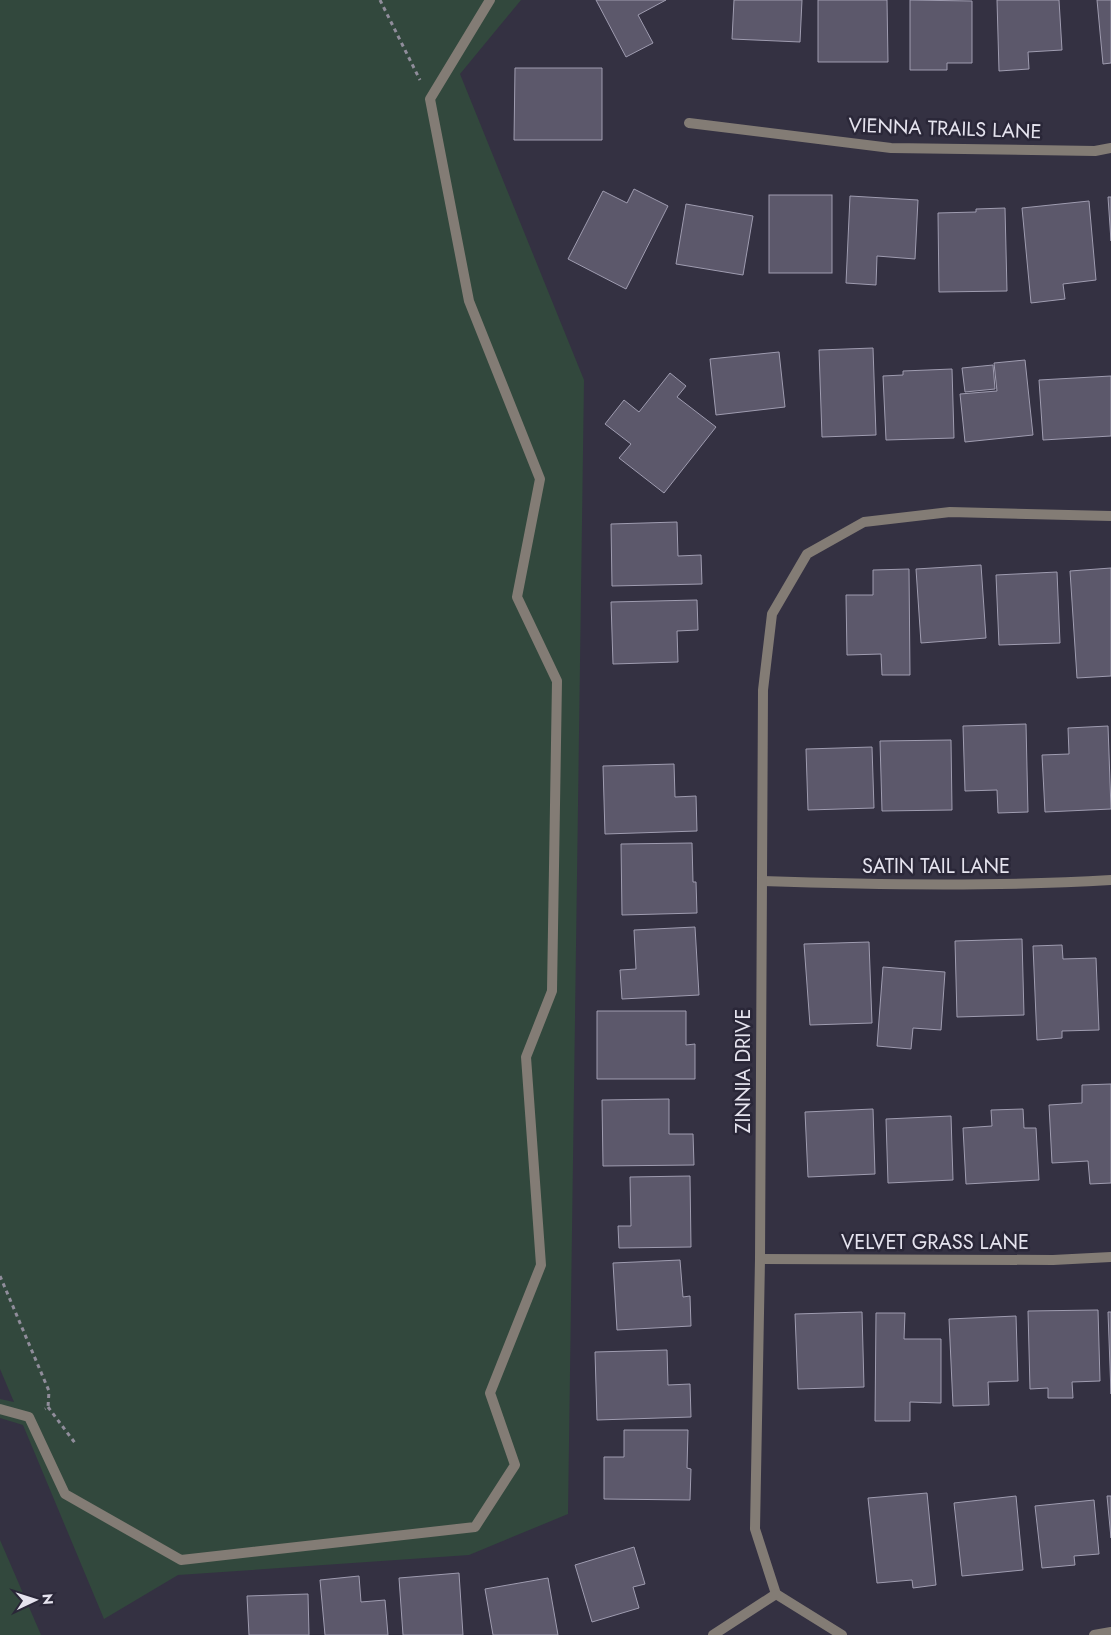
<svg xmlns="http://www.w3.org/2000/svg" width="1111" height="1635" viewBox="0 0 1111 1635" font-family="Jost,sans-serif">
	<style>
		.green { fill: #32483d }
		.building { fill: #5c586b; stroke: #9f9cb0 }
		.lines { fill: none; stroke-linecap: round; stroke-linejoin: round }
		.path { stroke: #908d9b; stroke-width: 3; stroke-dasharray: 4 4; stroke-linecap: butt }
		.lane { stroke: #837c75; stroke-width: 10 }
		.street { stroke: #837c75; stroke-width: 10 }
		.labels { text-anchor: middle; stroke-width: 5; stroke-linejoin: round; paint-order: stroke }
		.street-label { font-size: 20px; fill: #e5e3ee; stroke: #2a2738 }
	</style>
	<rect width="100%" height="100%" fill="#343142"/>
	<g class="green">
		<polygon points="0,0 521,0 460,74 584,380 568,1514 469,1555 178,1575 104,1619 23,1425 0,1418 0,1399 14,1402 0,1369"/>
		<polygon points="0,1540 41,1635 0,1635"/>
	</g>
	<g class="building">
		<polygon points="596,0 666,0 638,15 653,43 626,57"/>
		<polygon points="734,0 802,0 800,42 732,39"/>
		<polygon points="818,0 887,0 888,62 818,62"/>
		<polygon points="910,0 972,1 972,63 947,63 947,70 910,70"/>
		<polygon points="997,0 1059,0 1062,50 1028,52 1029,69 999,71"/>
		<polygon points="1097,0 1111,0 1111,63 1103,64"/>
		<polygon points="515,68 602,68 602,140 514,140"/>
		<polygon points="634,189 668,206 626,289 568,259 603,191 627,203"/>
		<rect x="769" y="195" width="63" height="78"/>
		<polygon points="850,196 918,200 915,259 877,256 876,285 846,283"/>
		<polygon points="1108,197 1111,197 1111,241"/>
		<polygon points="1089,201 1096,280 1063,284 1065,299 1031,303 1022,208"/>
		<polygon points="686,204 753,216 743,275 676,264"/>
		<polygon points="1005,208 1007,291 939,292 938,213 976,212 976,209"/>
		<polygon points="873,348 876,435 822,437 819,350"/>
		<polygon points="779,352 785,407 716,415 710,359"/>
		<polygon points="1025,360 1033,435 965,442 960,394 997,391 994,363"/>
		<polygon points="993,365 995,389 965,392 962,368"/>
		<polygon points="952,369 954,438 886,440 883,376 903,375 903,371"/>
		<polygon points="670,373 686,386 677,397 716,427 664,493 619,458 631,444 605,424 624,400 639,412"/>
		<polygon points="1111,376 1111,436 1043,440 1039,380"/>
		<polygon points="677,522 678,556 701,555 702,584 612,586 611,524"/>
		<polygon points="981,565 986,638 921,643 916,569"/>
		<polygon points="1111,568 1111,676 1077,678 1070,571"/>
		<polygon points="909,569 910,675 882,675 881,654 847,655 846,595 873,595 873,570"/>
		<polygon points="1057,572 1060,643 999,645 996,575"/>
		<polygon points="697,600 698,630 677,631 678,662 613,664 611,602"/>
		<polygon points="1026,724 1028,812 998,813 997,790 965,791 963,726"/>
		<polygon points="1108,726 1111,809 1045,812 1042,755 1069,754 1068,728"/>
		<polygon points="951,740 952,810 882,811 880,741"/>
		<polygon points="872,747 874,808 808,810 806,749"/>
		<polygon points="674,764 675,797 696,796 697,831 605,834 603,766"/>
		<polygon points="692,843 693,882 696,882 697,913 622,915 621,844"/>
		<polygon points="695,927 699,995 622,999 620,970 636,969 634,930"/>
		<polygon points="1022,939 1024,1015 957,1017 955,941"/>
		<polygon points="869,942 872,1023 810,1025 804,944"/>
		<polygon points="1062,945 1063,959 1096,958 1099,1030 1062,1031 1062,1038 1037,1040 1033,946"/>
		<polygon points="883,967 945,972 941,1030 913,1028 911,1049 877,1046"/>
		<polygon points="597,1011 686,1011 686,1045 695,1044 695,1079 597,1079"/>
		<polygon points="1111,1084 1111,1183 1090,1184 1088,1161 1052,1163 1049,1105 1082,1103 1082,1085"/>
		<polygon points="669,1099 669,1134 693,1134 694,1165 603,1166 602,1100"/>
		<polygon points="873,1109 875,1174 808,1177 805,1112"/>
		<polygon points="1023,1109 1024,1128 1036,1128 1039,1180 966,1184 963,1128 992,1126 991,1110"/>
		<polygon points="951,1116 953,1180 888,1183 886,1119"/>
		<polygon points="690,1176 691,1247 619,1248 618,1226 631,1226 630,1177"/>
		<polygon points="680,1260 683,1297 690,1296 691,1326 617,1330 613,1263"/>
		<polygon points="1098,1310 1100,1381 1072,1382 1073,1398 1048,1398 1048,1388 1030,1389 1028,1311"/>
		<polygon points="862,1312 864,1387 798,1389 795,1314"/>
		<polygon points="1108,1312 1111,1312 1111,1394"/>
		<polygon points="876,1313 905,1313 904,1339 941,1339 941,1403 910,1402 910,1421 875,1421"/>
		<polygon points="1016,1316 1018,1381 988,1382 989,1405 953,1406 949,1319"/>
		<polygon points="667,1350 668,1385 690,1384 691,1417 597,1420 595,1352"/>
		<polygon points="624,1430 688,1430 687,1468 691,1469 690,1500 604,1499 604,1457 624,1457"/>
		<polygon points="927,1493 936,1585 913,1588 912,1580 877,1583 868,1498"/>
		<polygon points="1016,1496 1023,1570 962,1576 954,1503"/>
		<polygon points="1107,1496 1111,1496 1111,1538"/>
		<polygon points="1094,1500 1099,1554 1074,1556 1075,1565 1042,1568 1035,1506"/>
		<polygon points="634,1547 645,1584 633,1587 639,1608 592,1622 575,1565"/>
		<polygon points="459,1573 463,1635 403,1635 399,1578"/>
		<polygon points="359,1576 361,1602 385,1600 388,1635 325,1635 320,1580"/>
		<polygon points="548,1578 558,1635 493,1635 485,1589"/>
		<polygon points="308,1594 309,1635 249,1635 247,1596"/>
	</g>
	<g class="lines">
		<g class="path">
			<polyline points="380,0 420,80"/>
			<polyline points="0,1276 49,1391 48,1407 45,1409"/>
			<polyline points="48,1407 75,1443"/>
		</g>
		<polyline class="lane" points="0,1409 29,1417 65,1494 181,1560 475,1527 515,1465 490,1393 541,1265 526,1057 552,991 557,681 517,597 540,479 469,301 430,99 490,0"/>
		<g class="street">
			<polyline points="689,123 891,148 1095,151 1111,148"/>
			<path d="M 762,881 C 878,885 995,887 1111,880"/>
			<polyline points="760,1259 1053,1260 1111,1257"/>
			<polyline points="776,1594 755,1529 760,1259 763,690 772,614 807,554 864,522 950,512 1111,516"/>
			<polyline points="776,1594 842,1635"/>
			<polyline points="713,1635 776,1594"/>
			<polyline points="1094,1635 1111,1632"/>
		</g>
	</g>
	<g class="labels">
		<g class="street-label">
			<text transform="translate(945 128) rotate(2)" y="7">VIENNA TRAILS LANE</text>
			<text x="936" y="873">SATIN TAIL LANE</text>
			<text transform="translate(743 1071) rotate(-90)" y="7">ZINNIA DRIVE</text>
			<text x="935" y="1249">VELVET GRASS LANE</text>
		</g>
	</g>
	<g transform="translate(35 1600) rotate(86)" stroke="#2a2738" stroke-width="4" paint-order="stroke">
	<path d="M0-4L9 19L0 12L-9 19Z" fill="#e5e3ee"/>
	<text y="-8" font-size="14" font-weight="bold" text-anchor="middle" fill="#e5e3ee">N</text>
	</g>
</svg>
